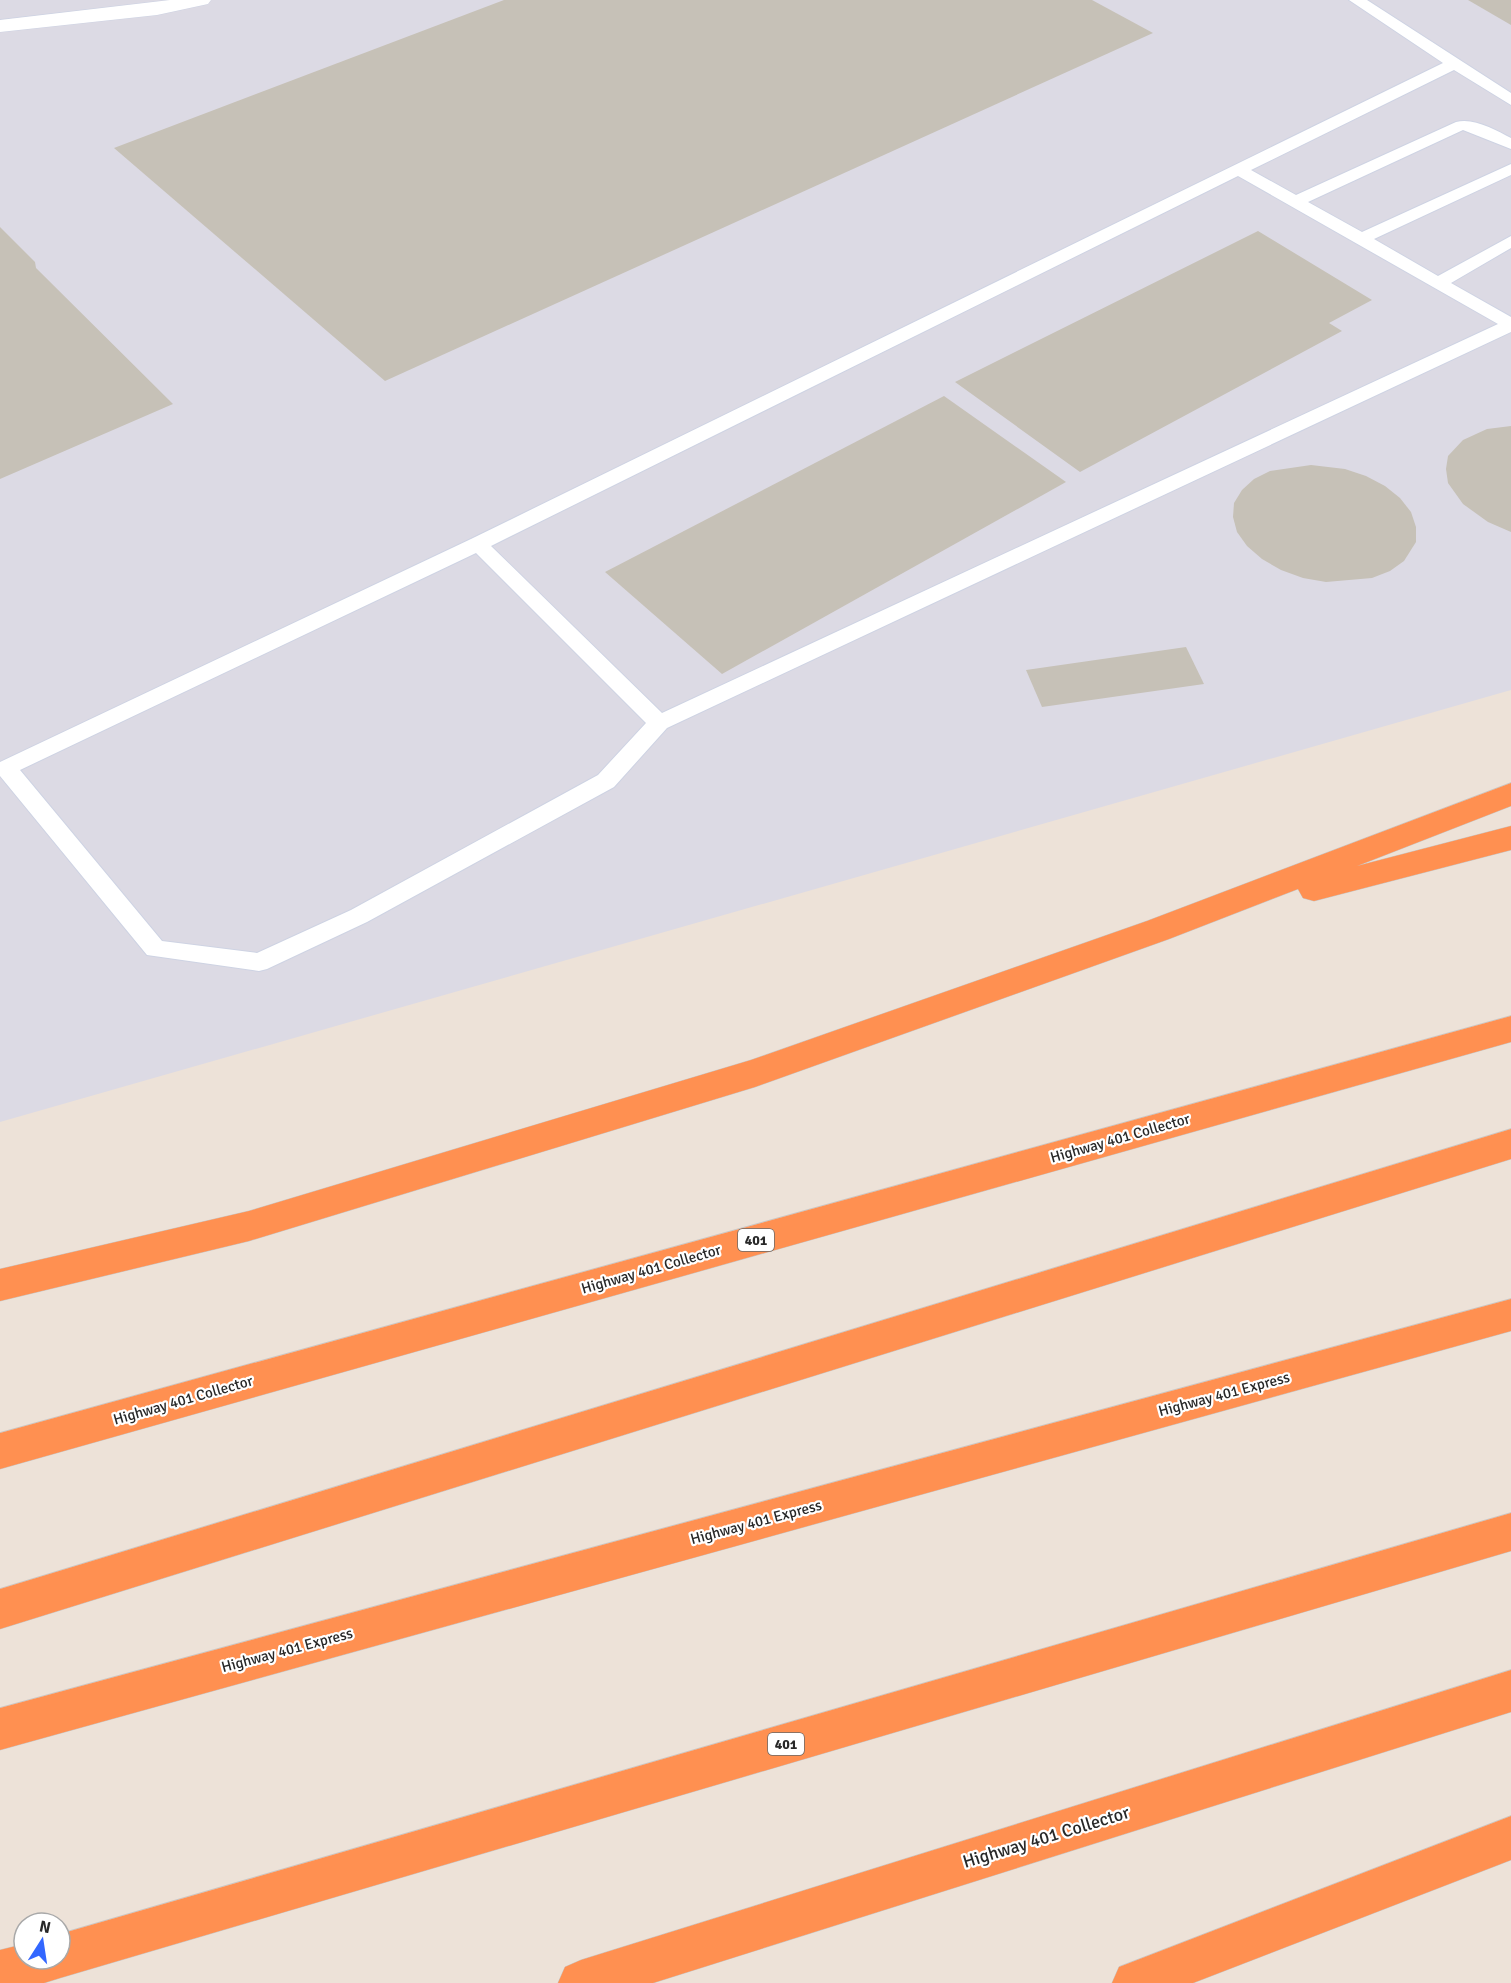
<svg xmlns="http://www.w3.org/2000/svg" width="1511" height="1983" viewBox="0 0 1511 1983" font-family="Signika,sans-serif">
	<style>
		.industrial { fill: #dcdae4 }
		.building { fill: #c6c1b7 }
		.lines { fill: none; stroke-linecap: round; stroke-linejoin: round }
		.lane-casing { stroke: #ced3e3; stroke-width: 2 }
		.secondary-casing { stroke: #ced3e3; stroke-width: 1 }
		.highway-casing { stroke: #c7c7c7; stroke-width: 1 }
		.lane { fill: #fff; fill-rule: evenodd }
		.secondary { fill: #fff; fill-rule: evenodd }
		.highway { fill: #ff9051; fill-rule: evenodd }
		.labels { text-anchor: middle; stroke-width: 4.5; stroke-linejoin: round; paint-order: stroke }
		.shield { fill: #fff; stroke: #686868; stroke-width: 1.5 }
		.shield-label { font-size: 14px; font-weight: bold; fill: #282828 }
		.street-label { font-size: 15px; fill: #282828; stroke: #fff }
		.near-street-label { font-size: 18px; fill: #282828; stroke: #fff }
	</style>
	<rect width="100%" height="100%" fill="#ede2d8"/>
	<polygon class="industrial" points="0,0 1511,0 1511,690 0,1122"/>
	<g class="building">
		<polygon points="504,0 1092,0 1153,33 385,381 114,148"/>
		<polygon points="1468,0 1511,0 1511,25"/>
		<polygon points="0,227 35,262 36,268 173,404 0,479"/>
		<polygon points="1258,231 1372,300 1329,323 1342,331 1080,472 955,382"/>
		<polygon points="944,396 1066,482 722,674 605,572"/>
		<polygon points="1511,426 1511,532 1488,522 1463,504 1448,483 1446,469 1448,456 1463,440 1487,429"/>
		<polygon points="1311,465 1345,469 1366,476 1385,486 1400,498 1411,512 1416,527 1416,542 1404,561 1390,571 1372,578 1326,582 1303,578 1281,570 1262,559 1247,546 1237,532 1233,517 1234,503 1242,490 1254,479 1270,471"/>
		<polygon points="1186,647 1204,684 1042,707 1026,670"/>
	</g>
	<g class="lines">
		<defs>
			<path id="lane" d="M 1349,0 L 1367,0 L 1511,93 L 1511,105 L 1454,70 L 1251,170 L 1296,195 L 1456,122 C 1473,117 1496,130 1511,138 L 1511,149 L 1463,130 L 1308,202 L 1362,232 L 1511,164 L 1511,175 L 1374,239 L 1438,276 L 1511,236 L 1511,248 L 1451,283 L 1511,317 L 1511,332 L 667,728 L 614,787 L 367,922 L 267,969 L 259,971 L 147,955 L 0,776 L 0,762 L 471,539 L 1443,63 ZM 1238,176 L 1498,324 L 662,713 L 491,546 ZM 476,553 L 646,723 L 598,775 L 351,910 L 257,953 L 162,941 L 20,770 Z"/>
			<polygon id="secondary" points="170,0 211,0 208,4 157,15 0,32 0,20"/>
			<g id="highway">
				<polygon points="1511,783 1511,806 1357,866 1511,826 1511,850 1314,901 1303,898 1298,889 1169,939 755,1087 249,1241 0,1301 0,1269 249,1211 751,1060 1147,921"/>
				<polygon points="1511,1016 1511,1042 0,1469 0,1433"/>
				<polygon points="1511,1129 1511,1159 0,1629 0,1589"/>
				<polygon points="1511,1299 1511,1331 0,1750 0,1708"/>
				<polygon points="1511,1513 1511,1551 60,1978 44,1983 0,1983 0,1950 24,1944 24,1959 60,1959 60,1934"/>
				<polygon points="1511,1670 1511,1712 653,1983 558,1983 565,1967 581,1960"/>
				<polygon points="1511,1816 1511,1860 1193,1983 1112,1983 1119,1967"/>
			</g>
		</defs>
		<use href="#lane" class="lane-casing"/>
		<use href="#secondary" class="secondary-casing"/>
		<use href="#highway" class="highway-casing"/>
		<use href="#lane" class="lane"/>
		<use href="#secondary" class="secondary"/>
		<use href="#highway" class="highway"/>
	</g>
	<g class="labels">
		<g class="shield">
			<rect x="738" y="1229" width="36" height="22" rx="4.5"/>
			<rect x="768" y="1733" width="36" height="22" rx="4.5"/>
		</g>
		<g class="shield-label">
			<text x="756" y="1245">401</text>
			<text x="786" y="1749">401</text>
		</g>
		<g class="street-label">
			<text transform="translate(1120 1138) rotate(-16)" y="5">Highway 401 Collector</text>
			<text transform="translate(651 1269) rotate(-16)" y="5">Highway 401 Collector</text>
			<text transform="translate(1224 1394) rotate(-15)" y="5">Highway 401 Express</text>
			<text transform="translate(183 1400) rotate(-16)" y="5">Highway 401 Collector</text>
			<text transform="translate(756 1522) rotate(-15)" y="5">Highway 401 Express</text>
			<text transform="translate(287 1650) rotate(-15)" y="5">Highway 401 Express</text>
		</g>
		<g class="near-street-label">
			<text transform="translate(1046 1837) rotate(-17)" y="6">Highway 401 Collector</text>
		</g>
	</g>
	<g transform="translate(42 1941) rotate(12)"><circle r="28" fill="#ffffff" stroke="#a9a9a9" stroke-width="1.5"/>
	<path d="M0-4.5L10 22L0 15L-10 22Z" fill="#3367ff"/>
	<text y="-9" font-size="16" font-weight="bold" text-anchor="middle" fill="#282828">N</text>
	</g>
</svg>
